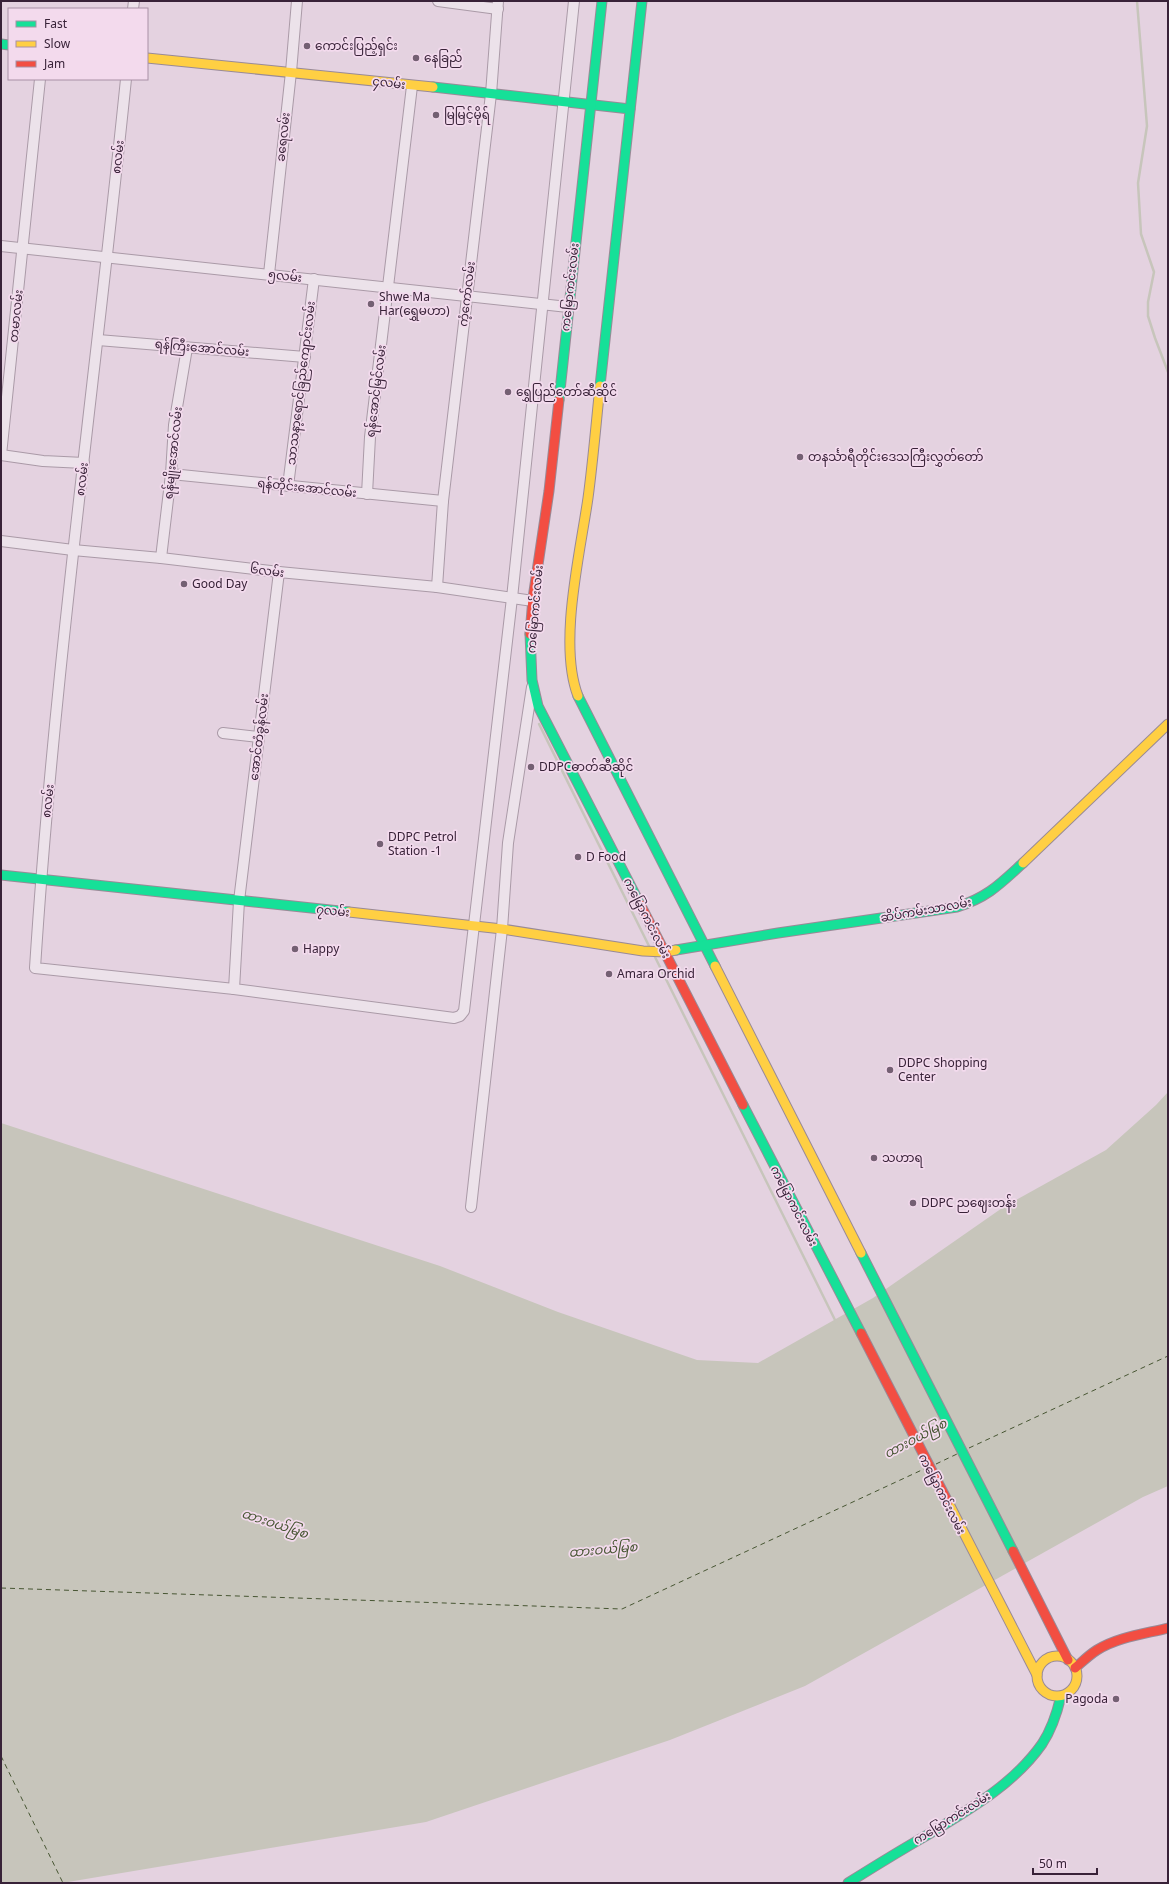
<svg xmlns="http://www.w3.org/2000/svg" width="1169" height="1884" viewBox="0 0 1169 1884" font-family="Georgia,'Noto Sans Myanmar',serif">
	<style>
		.water { fill: #c7c5bb }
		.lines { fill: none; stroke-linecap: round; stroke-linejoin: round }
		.stream { stroke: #c7c5bb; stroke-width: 2.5 }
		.ferry { stroke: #475633; stroke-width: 1; stroke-dasharray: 5 4; stroke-linecap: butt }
		.street-casing { stroke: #aa9aa7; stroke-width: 12 }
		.fast-casing { stroke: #998a97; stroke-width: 11 }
		.slow-casing { stroke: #998a97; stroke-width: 11 }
		.jam-casing { stroke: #998a97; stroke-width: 11 }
		.street { stroke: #ece2ea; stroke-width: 10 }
		.fast { stroke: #16e098; stroke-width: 9 }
		.slow { stroke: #ffcf43; stroke-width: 9 }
		.jam { stroke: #f24e42; stroke-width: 9 }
		.poi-dot { fill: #746073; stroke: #f3daed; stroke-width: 1.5 }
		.labels { text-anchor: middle; stroke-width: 3.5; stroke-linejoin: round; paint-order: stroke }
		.poi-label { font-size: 12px; fill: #382238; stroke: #f3daed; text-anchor: start }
		.street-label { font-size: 12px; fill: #382238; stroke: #f3daed }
		.water-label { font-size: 13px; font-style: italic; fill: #475633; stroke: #f3daed }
	</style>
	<rect width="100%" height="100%" fill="#e4d2e0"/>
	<polygon class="water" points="1168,1092 1168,1486 1143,1497 805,1686 670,1740 426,1822 62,1883 1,1883 1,1123 440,1266 558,1312 697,1360 758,1363 873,1298 1005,1206 1106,1150 1156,1105"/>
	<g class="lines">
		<g class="stream">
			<polyline points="1137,1 1147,126 1138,183 1141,234 1154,272 1148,302 1148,316 1155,338 1168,372"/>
			<polyline points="539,724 649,946"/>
			<polyline points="655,957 836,1322"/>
		</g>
		<g class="ferry">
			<polyline points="969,1448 1168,1356"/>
			<polyline points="936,1464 957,1454"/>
			<polyline points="1,1588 622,1609 924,1469"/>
			<polyline points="1,1756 63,1883"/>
		</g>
		<defs>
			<g id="street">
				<polyline points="438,1 498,9"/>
				<polyline points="133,9 134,1"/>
				<path d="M 126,79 C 96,375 54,671 35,968 L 234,989"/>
				<polyline points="1,246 568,307"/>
				<polyline points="269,274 291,72 297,1"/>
				<polyline points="98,340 305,357"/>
				<polyline points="1,455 40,79"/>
				<polyline points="1,455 43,461 84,463"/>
				<polyline points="171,474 443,501"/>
				<polyline points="288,486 314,279"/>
				<polyline points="367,494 370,437 412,86"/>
				<polyline points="1,541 73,550 161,558 279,572 437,587 533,601"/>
				<polyline points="161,558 171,474 174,425 187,348"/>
				<polyline points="279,572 239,901 234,989 454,1018 460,1016 464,1011 512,598 574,1"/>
				<polyline points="437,587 443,501 491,94 498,1"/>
				<polyline points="223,733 258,737"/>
				<polyline points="471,1207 502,929 508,843 532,687"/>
			</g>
			<g id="fast">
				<polyline points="1,44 9,45"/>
				<polyline points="433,87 630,109"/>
				<polyline points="600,386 642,1"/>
				<polyline points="559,400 602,1"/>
				<polyline points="530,634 532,680 538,706 640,904"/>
				<polyline points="578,696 715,966"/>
				<polyline points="1,875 349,912"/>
				<path d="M 676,950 L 778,933 L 957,907 C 988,897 1000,884 1023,863"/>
				<polyline points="743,1105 861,1333"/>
				<polyline points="861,1253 1013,1551"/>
				<path d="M 848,1883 C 875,1866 901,1850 929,1834 C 970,1809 1014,1784 1042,1744 C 1052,1729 1057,1713 1061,1696"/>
			</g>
			<g id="slow">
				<polyline points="147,58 433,87"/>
				<path d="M 578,696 C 558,644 580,554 588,498 C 593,461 596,424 600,386"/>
				<polyline points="1023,863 1168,724"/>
				<polyline points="349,912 502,929 643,951 665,952 676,950"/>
				<polyline points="715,966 861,1253"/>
				<polyline points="948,1502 1037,1675"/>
				<circle cx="1057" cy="1676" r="20"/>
			</g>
			<g id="jam">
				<polyline points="530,634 533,598 549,491 559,400"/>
				<polyline points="640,904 743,1105"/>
				<polyline points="861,1333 948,1502"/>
				<polyline points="1013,1551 1068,1660"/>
				<path d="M 1075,1668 C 1082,1662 1089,1655 1097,1650 C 1118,1637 1144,1634 1168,1628"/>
			</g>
		</defs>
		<use href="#street" class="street-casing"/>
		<use href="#fast" class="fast-casing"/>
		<use href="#slow" class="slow-casing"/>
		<use href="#jam" class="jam-casing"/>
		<use href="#street" class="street"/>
		<use href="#fast" class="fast"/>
		<use href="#slow" class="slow"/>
		<use href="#jam" class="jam"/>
	</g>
	<g class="poi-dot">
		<circle cx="307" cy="46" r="4"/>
		<circle cx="416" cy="58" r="4"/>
		<circle cx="436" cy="115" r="4"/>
		<circle cx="371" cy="304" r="4"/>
		<circle cx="508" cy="392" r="4"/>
		<circle cx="800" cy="457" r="4"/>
		<circle cx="184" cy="584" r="4"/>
		<circle cx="531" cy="767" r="4"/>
		<circle cx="380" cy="844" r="4"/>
		<circle cx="578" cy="857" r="4"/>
		<circle cx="295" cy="949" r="4"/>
		<circle cx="609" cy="974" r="4"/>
		<circle cx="890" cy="1070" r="4"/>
		<circle cx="874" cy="1158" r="4"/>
		<circle cx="913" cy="1203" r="4"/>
		<circle cx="1116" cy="1699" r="4"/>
	</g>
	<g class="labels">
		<g class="poi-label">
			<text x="315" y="50">ကောင်းပြည့်ရှင်း</text>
			<text x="424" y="62">နေခြည်</text>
			<text x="444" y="119">မြမြင့်မိုရ်</text>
			<text x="379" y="301">Shwe Ma<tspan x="379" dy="14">Har(‌‌ရွှေမဟာ)</tspan></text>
			<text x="516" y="396">ရွှေပြည်တော်ဆီဆိုင်</text>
			<text x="808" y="461">တနင်္သာရီတိုင်းဒေသကြီးလွှတ်တော်</text>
			<text x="192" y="588">Good Day</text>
			<text x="539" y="771">DDPCဓာတ်ဆီဆိုင်</text>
			<text x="388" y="841">DDPC Petrol<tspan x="388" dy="14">Station -1</tspan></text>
			<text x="586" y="861">D Food</text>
			<text x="303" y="953">Happy</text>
			<text x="617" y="978">Amara Orchid</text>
			<text x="898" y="1067">DDPC Shopping<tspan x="898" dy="14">Center</tspan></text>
			<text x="882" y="1162">သဟာရ</text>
			<text x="921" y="1207">DDPC ညဈေးတန်း</text>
			<text x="1108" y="1703" text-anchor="end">Pagoda</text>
		</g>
		<g class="street-label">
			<text transform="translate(389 83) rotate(7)" y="4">၄လမ်း</text>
			<text transform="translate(283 137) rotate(-84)" y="4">ခရေလမ်း</text>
			<text transform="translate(118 157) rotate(-84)" y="4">၈လမ်း</text>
			<text transform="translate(285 276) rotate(7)" y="4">၅လမ်း</text>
			<text transform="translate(570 287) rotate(-84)" y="4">ကမြောကင်းလမ်း</text>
			<text transform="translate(467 294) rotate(-83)" y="4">ကံ့ကော်လမ်း</text>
			<text transform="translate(16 316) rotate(-84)" y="4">တမာလမ်း</text>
			<text transform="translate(202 348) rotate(5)" y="4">ရန်ကြီးအောင်လမ်း</text>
			<text transform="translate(301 383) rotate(-83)" y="4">သာသနာ့ရောင်ခြည်ကျောင်းလမ်း</text>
			<text transform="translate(376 391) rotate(-83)" y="4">ရန်အောင်မြင်လမ်း</text>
			<text transform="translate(173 453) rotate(-84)" y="4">ရန်မျိုးအောင်လမ်း</text>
			<text transform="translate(82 479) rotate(-83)" y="4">၈လမ်း</text>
			<text transform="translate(307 488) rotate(6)" y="4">ရန်တိုင်းအောင်လမ်း</text>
			<text transform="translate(267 571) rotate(7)" y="4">၆လမ်း</text>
			<text transform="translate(535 609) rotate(-85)" y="4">ကမြောကင်းလမ်း</text>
			<text transform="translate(259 737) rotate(-83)" y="4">အောင်တံခွန်လမ်း</text>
			<text transform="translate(48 801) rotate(-84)" y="4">၈လမ်း</text>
			<text transform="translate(926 910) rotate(-10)" y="4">ဆိပ်ကမ်းသာလမ်း</text>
			<text transform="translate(333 911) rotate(6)" y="4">၇လမ်း</text>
			<text transform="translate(647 918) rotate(63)" y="4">ကမြောကင်းလမ်း</text>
			<text transform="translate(794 1206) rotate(63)" y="4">ကမြောကင်းလမ်း</text>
			<text transform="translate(942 1494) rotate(63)" y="4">ကမြောကင်းလမ်း</text>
			<text transform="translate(952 1818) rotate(-32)" y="4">ကမြောကင်းလမ်း</text>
		</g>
		<g class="water-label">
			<text transform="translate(915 1438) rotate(-28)" y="5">ထားဝယ်မြစ</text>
			<text transform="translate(275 1523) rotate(18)" y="5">ထားဝယ်မြစ</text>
			<text transform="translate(603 1549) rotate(-5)" y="5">ထားဝယ်မြစ</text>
		</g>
	</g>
	<rect width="1169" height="1884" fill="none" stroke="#382238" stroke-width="4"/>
	<rect x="8" y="8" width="140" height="72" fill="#f3daed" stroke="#a890a5"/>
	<rect x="16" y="21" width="20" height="6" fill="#16e098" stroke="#a890a5"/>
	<text x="44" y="28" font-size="12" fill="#382238">Fast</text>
	<rect x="16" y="41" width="20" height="6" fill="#ffcf43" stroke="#a890a5"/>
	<text x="44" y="48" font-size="12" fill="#382238">Slow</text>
	<rect x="16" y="61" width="20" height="6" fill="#f24e42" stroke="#a890a5"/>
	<text x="44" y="68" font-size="12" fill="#382238">Jam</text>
	<path d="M1033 1868v6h64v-6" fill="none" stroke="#382238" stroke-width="2"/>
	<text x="1039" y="1868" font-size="12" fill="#382238" stroke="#f3daed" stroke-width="3" paint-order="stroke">50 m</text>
</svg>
